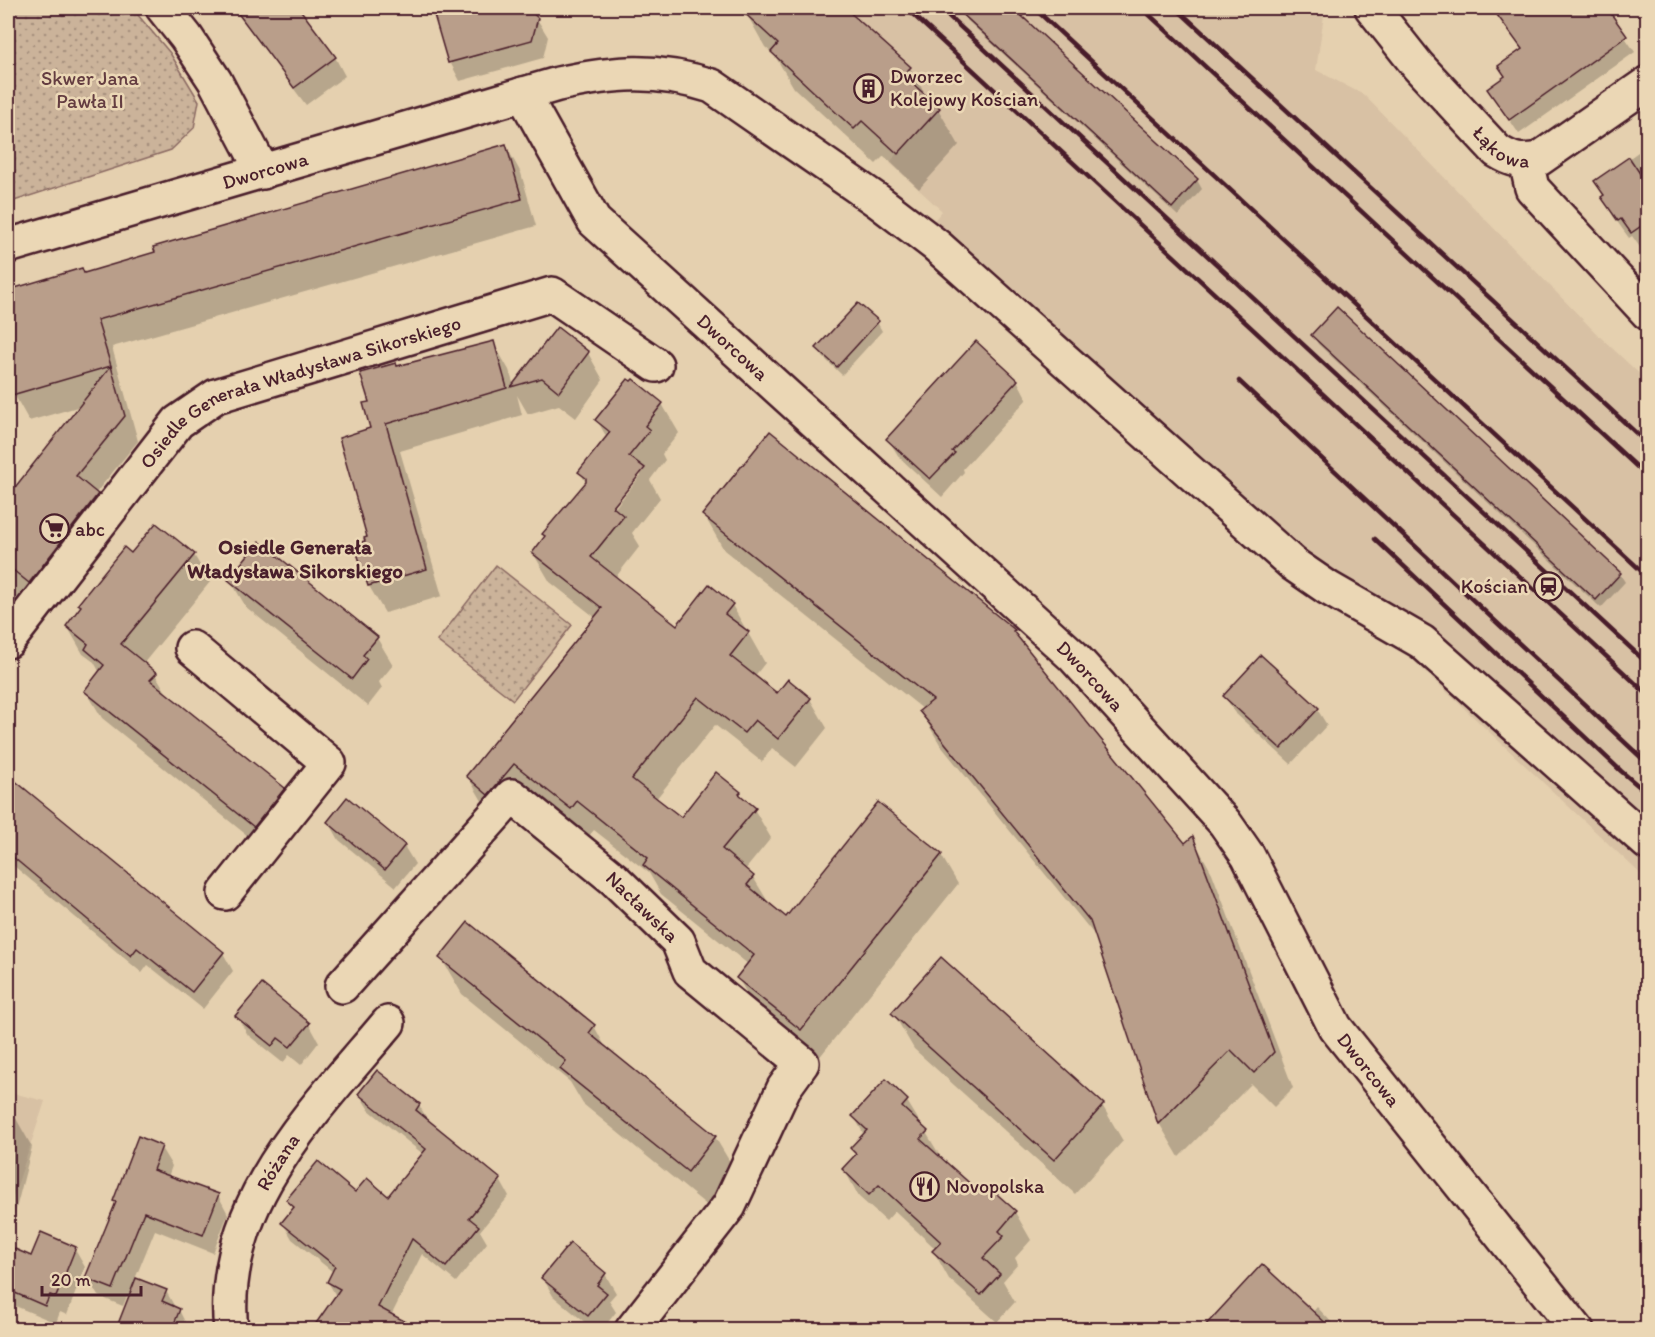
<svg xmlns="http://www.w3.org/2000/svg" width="1655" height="1337" viewBox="0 0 1655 1337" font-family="Itim,sans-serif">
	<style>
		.built { fill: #d8c1a4 }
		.park { fill: url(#park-dots); stroke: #8a6962; stroke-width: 1.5 }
		.shadow { fill: #0003; fill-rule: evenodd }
		.building { fill: #b99e8a; stroke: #4a1f2b; stroke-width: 1.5 }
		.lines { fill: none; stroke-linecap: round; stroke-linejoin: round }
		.minor-casing { stroke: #4a1f2b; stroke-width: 38 }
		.minor { stroke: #ebd7b5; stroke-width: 33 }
		.rail { stroke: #4a1f2b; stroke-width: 4.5 }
		.labels { text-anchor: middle; stroke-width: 5; stroke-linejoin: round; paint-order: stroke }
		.poi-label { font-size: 20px; fill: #4a1f2b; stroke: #ebd7b5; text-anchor: start }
		.park-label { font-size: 20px; fill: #643d41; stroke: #ebd7b5 }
		.street-label { font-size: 20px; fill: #4a1f2b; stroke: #ebd7b5 }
		.neighbourhood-label { font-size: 21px; font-weight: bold; fill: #4a1f2b; stroke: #ebd7b5 }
	</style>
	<defs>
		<pattern id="park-dots" width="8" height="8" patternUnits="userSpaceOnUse" patternTransform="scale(1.5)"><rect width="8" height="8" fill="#cbb39a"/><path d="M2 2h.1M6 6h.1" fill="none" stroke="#a7917e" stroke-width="1.8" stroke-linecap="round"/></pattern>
	</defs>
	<rect width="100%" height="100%" fill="#e5d0af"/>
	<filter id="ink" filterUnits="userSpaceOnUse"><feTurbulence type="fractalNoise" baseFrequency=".0167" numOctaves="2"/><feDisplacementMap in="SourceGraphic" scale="12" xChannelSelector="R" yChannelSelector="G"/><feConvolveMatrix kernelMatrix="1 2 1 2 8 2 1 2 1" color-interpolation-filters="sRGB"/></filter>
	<g filter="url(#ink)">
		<g class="built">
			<polygon points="739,8 1287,8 1324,15 1316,70 1364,95 1595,332 1647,381 1647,880 1403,651 1291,585 911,248 942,211 890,163 897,153 863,121 854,129 829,106 834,100 797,76 771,52 778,44"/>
			<polygon points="8,1092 45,1101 8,1213"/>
		</g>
		<g class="park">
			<polygon points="8,8 132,8 170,53 199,101 194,128 171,150 8,203"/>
			<polygon points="496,565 572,625 513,700 437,641"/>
		</g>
		<g class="shadow">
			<polygon points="233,8 297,8 335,57 345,76 306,105"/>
			<polygon points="434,8 525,8 537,19 548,37 543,58 460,81 450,62"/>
			<polygon points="748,8 846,8 857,20 910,68 929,101 938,109 959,145 919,189 884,156 876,164 794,88 775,56 765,47 745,11"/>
			<polygon points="954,8 1011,8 1197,180 1202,189 1178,216"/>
			<polygon points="1507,8 1605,8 1635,52 1519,134 1489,89 1506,77 1522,51 1498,13"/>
			<polygon points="1648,145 1648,247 1642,250 1632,236 1629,238 1613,216 1596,182"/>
			<polygon points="506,146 521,173 536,226 112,347 138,441 95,494 111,519 8,628 8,498 81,406 29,421 14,394 8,371 8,291 82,270 84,274"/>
			<polygon points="877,322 882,331 842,375 823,357 818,348"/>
			<polygon points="1313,335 1620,574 1625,582 1601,608 1318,344"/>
			<polygon points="493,342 509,370 514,386 588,353 603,380 576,418 559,405 528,414 517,395 522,415 400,451 442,596 385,613 369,586 367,542 369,538 372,429 371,403 397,368"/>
			<polygon points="1017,380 1027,399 963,469 964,472 942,497 899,457 888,439"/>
			<path d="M 662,404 L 679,433 L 662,454 L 665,460 L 650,480 L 660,498 L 632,533 L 640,546 L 615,578 L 677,627 L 732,605 L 765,663 L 754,677 L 777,695 L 810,699 L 827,728 L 796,767 L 772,748 L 762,762 L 715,725 L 656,799 L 681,819 L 740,793 L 744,800 L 754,809 L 771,838 L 745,870 L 753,877 L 770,905 L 786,919 L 941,855 L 958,884 L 818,1059 L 755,1008 L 738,978 L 749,965 L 661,894 L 649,873 L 594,830 L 588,837 L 485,806 L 468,777 L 596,618 L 550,582 L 533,553 L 586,483 L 580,472 L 607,438 L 597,420 ZM 641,470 L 641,475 L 610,514 L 607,512 Z"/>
			<polygon points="770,433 1014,631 1023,647 1185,845 1193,839 1212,873 1293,1088 1274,1107 1251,1084 1179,1157 1159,1123 1097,938 941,746 921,712 923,709 724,550 704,515"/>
			<polygon points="132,555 194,555 210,582 143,664 155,674 169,697 284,789 299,817 270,854 102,718 86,691 100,673 94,662 83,654 67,626"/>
			<polygon points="230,580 377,638 393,665 379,682 382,688 368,706 246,607"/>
			<polygon points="1225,696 1317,709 1327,725 1291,764 1234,712"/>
			<polygon points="8,777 223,953 233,971 203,1009 148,965 142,973 8,861"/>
			<polygon points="329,822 404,846 415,864 396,887 339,840"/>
			<polygon points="441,958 594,1026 607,1050 715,1137 736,1172 709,1207 583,1104 570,1082 462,994"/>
			<polygon points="893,1013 1102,1105 1123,1141 1075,1194 914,1049"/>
			<polygon points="237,1017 309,1024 319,1042 301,1065 289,1055 283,1063 248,1035"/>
			<polygon points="359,1094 419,1105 429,1122 500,1180 509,1196 480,1231 487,1243 456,1282 422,1254 391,1316 416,1330 314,1330 336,1296 328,1282 333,1272 292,1239 283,1223 294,1210 288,1200 356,1194 388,1198 423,1154 369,1110"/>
			<polygon points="907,1101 942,1159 983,1197 990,1190 1015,1212 1031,1240 1015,1258 1018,1264 1003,1281 1015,1302 997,1322 949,1279 934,1252 936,1249 895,1211 886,1221 859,1197 844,1169 856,1156 852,1149 864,1135 854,1116"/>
			<polygon points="8,1112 13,1113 32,1147 8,1240"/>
			<polygon points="161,1148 172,1166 168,1177 218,1195 228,1214 213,1253 155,1230 135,1279 166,1291 176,1309 179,1310 189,1330 118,1330 130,1297 127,1296 123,1306 98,1296 87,1277 117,1205 114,1200"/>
			<polygon points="570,1245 605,1274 616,1293 609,1301 616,1312 602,1330 594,1330 553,1296 543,1278"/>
			<polygon points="8,1248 32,1258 74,1248 85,1267 67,1315 60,1312 56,1323 8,1303"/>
			<polygon points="1262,1267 1312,1313 1317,1307 1339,1330 1204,1330"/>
			<polygon points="1146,1324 1152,1330 1140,1330"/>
		</g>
		<g class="building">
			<polygon points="234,8 299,8 336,57 294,88"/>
			<polygon points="432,8 527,8 538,18 532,40 448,63"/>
			<polygon points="739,8 845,8 911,67 903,75 940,108 898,154 862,121 854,129 829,106 771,52 778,44"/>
			<polygon points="956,8 1013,8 1198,179 1172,208"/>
			<polygon points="1492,8 1607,8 1627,36 1509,120 1487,89 1505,76 1498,66 1522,49"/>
			<polygon points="506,144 522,199 97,320 111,366 12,395 8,377 8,290 82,268 84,273 155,252 153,247"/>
			<polygon points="1629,157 1647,184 1647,222 1631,233 1621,219 1618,221 1601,197 1604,195 1594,181"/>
			<polygon points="858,303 879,321 837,367 816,348"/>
			<polygon points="1337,307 1621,573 1596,600 1311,335"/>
			<polygon points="557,327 589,352 559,392 542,378 511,387"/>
			<polygon points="494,341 507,388 386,424 427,569 368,586 354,544 365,541 364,538 367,537 339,438 370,428 363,403 369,402 360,373 396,363 397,366"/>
			<polygon points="976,341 1018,380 952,451 955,453 930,479 886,439"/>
			<polygon points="111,366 125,416 76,476 98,494 29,583 8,566 8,496"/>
			<polygon points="628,379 631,381 633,379 663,403 645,426 650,430 629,456 645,468 613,507 624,516 591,557 677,625 709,584 733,604 725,614 749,632 730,656 777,693 788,679 811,698 778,739 755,720 744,733 698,697 632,779 681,817 716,772 741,792 739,794 756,808 722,849 754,876 747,885 786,917 878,802 942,854 801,1030 736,978 754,955 643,865 648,858 577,801 571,809 514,764 488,795 466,776 602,608 532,553 545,536 542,534 586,482 586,478 578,472 610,432 595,420"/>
			<polygon points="770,431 1015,630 1013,631 1185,843 1193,836 1274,1052 1254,1073 1231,1050 1158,1124 1090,921 919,711 933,700 702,515"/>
			<polygon points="156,523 195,554 121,644 157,673 150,680 285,788 254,827 84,691 104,665 85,649 88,644 66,626 81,606 78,604 124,547 131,553"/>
			<polygon points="259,541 378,637 363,655 367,659 352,679 228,580"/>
			<polygon points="1261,655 1319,708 1281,749 1223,696"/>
			<polygon points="8,775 224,952 192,992 137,948 131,956 8,853"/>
			<polygon points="347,797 405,845 385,870 327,822"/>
			<polygon points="468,922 595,1025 589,1033 716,1136 688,1172 560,1069 566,1061 439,958"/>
			<polygon points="941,957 1104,1104 1054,1160 891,1013"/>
			<polygon points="262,984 310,1023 290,1047 278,1038 272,1046 235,1016"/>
			<polygon points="377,1070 420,1104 416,1110 501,1179 469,1218 479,1226 446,1267 412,1239 378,1307 419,1329 312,1329 340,1289 327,1282 335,1266 281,1223 294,1207 286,1200 318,1161 355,1192 367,1178 388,1196 426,1149 358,1094"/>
			<polygon points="886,1079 908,1100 902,1107 928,1131 920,1139 983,1195 990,1188 1016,1211 999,1231 1004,1236 983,1258 1000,1274 981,1295 932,1251 941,1242 879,1185 869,1195 842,1169 856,1154 850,1148 867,1130 852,1116"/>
			<polygon points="138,1136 162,1146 153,1170 219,1194 203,1235 144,1212 113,1289 85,1278 116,1202 113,1201"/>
			<polygon points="41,1232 76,1247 56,1297 50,1295 45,1306 8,1290 8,1246 31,1256"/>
			<polygon points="570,1243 606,1273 597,1285 607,1293 588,1316 541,1278"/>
			<polygon points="1262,1264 1332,1329 1202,1329"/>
			<polygon points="136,1278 167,1290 162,1301 180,1309 172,1329 116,1329"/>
		</g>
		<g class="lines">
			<defs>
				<g id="minor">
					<polyline points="163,8 186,37 215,81 263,172"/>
					<path id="s1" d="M 1372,8 L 1418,66 L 1497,151 C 1513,161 1520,162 1539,159 L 1648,83"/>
					<path id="s2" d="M 523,94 L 594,221 L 1073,656 L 1225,823 L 1248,856 L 1335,1027 L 1577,1330"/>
					<polyline points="1526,161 1532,188 1648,313"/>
					<path id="s3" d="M 8,246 L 558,84 C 615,72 655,68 712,86 L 878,201 L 937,246 L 1293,564 L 1328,588 L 1422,642 L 1648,843"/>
					<path id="s4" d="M 8,641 L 178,422 L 216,396 L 552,294 L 656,365"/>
					<polyline points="192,648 329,763 225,893"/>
					<path id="s5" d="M 342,986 L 512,796 L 614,879 L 678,941 L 690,971 L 802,1063 L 784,1088 L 729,1206 L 632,1330"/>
					<path id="s6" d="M 231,1330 C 217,1205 315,1110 388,1023"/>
				</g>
			</defs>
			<use href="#minor" class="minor-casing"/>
			<use href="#minor" class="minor"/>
			<g class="rail">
				<polyline points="906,8 1648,695"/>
				<polyline points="940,8 1648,664"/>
				<polyline points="1034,8 1648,577"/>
				<polyline points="1142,8 1648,477"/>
				<polyline points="1176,8 1648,444"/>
				<polyline points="1239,381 1648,764"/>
				<polyline points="1375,539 1621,771 1648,794"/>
			</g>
		</g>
	</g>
	<defs>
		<symbol id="building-ring" viewBox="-11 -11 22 22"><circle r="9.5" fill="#ebd7b5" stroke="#4a1f2b" stroke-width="1.5"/><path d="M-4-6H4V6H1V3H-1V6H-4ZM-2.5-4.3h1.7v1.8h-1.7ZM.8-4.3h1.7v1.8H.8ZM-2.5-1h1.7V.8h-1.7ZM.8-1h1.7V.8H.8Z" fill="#4a1f2b"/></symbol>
		<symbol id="supermarket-ring" viewBox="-11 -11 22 22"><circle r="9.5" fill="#ebd7b5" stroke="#4a1f2b" stroke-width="1.5"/><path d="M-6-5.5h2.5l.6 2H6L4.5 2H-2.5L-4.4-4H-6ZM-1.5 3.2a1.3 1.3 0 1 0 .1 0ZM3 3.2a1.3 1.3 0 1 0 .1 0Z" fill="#4a1f2b"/></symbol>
		<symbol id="station-ring" viewBox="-11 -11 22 22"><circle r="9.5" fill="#ebd7b5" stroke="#4a1f2b" stroke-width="1.5"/><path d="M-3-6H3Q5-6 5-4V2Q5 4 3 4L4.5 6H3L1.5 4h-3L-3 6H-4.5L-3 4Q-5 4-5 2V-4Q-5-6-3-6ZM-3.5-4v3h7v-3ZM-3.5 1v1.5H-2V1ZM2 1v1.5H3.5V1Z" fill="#4a1f2b"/></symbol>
		<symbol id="restaurant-ring" viewBox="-11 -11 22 22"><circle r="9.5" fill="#ebd7b5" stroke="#4a1f2b" stroke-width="1.5"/><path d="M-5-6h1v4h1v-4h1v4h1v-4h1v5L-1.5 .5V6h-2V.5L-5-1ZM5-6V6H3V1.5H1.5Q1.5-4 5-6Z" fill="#4a1f2b"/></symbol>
	</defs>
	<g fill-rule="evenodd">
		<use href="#building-ring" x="852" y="72" width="33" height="33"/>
		<use href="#supermarket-ring" x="38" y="512" width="33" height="33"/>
		<use href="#station-ring" x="1532" y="570" width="33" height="33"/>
		<use href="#restaurant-ring" x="908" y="1170" width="33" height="33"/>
	</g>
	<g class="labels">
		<g class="poi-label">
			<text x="890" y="83">Dworzec<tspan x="890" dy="23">Kolejowy Kościan</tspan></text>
			<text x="75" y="536">abc</text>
			<text x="1528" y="593" text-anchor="end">Kościan</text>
			<text x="946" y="1193">Novopolska</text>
		</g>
		<g class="park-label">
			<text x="90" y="85">Skwer Jana<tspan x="90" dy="23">Pawła II</tspan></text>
		</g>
		<g class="street-label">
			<text dy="7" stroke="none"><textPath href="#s1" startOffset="192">Łąkowa</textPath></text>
			<text dy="7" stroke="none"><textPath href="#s3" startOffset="268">Dworcowa</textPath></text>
			<text dy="7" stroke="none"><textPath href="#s2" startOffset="333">Dworcowa</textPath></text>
			<text dy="7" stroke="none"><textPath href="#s4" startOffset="400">Osiedle Generała Władysława Sikorskiego</textPath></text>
			<text dy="7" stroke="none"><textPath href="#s2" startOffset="819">Dworcowa</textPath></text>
			<text dy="7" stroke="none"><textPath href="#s5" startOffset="426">Nacławska</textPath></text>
			<text dy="7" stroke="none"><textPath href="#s2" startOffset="1305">Dworcowa</textPath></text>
			<text dy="7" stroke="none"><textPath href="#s6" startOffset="178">Różana</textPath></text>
		</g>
		<g class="neighbourhood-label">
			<text x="295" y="554">Osiedle Generała<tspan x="295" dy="24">Władysława Sikorskiego</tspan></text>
		</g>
	</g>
	<rect width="1655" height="1337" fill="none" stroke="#ebd7b5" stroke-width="30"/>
	<rect x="15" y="15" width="1625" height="1307" fill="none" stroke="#4a1f2b" stroke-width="2" filter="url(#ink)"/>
	<path d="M42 1286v9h99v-9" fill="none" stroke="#4a1f2b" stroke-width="3"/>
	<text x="51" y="1286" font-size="18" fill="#4a1f2b" stroke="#ebd7b5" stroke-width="4.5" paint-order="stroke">20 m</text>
</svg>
